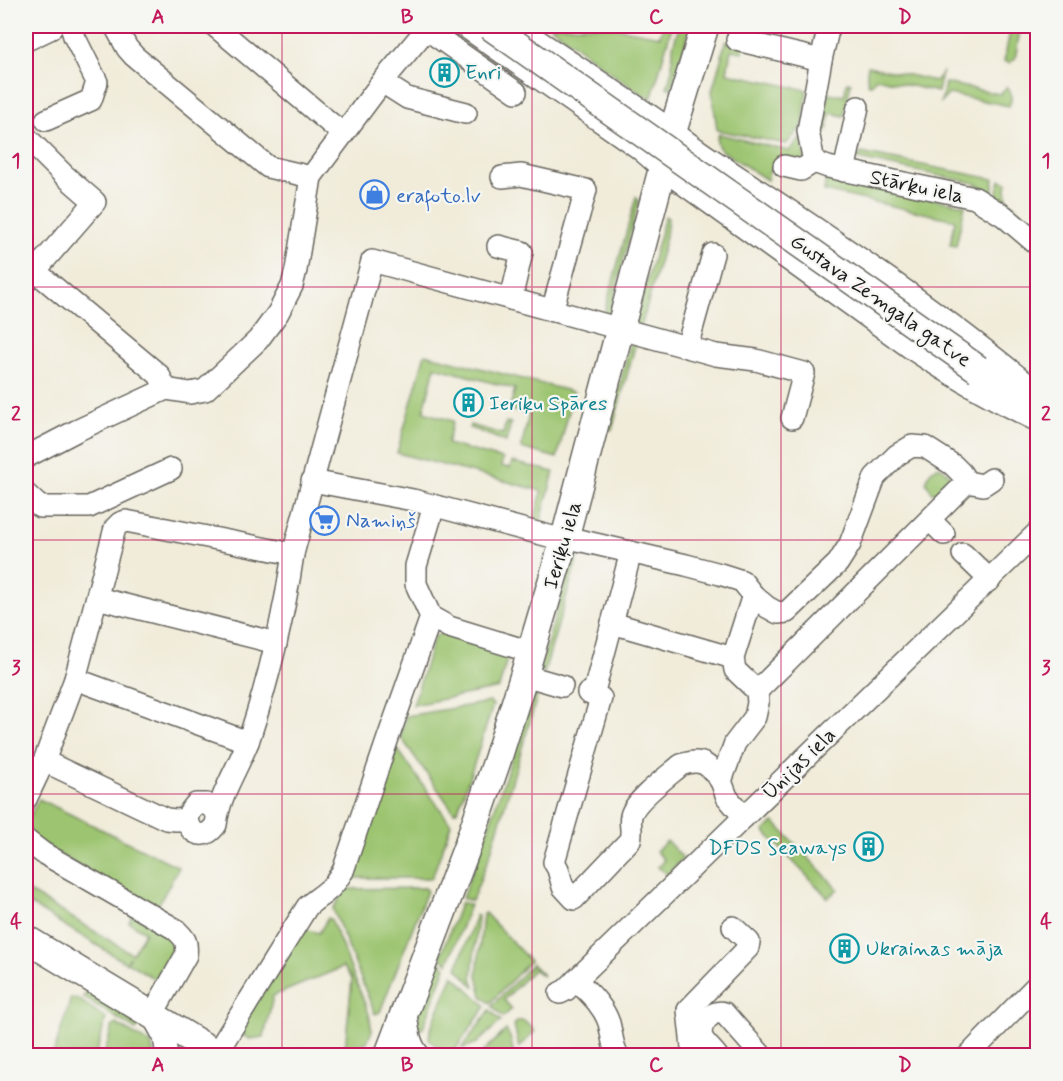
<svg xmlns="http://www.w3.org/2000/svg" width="1063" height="1081" viewBox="0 0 1063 1081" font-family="Mynerve,sans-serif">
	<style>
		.green { fill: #9dc571; stroke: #5c7046; stroke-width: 1.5 }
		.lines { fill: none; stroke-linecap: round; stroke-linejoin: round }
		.minor-casing { stroke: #67655e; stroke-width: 24 }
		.major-casing { stroke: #67655e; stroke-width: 30 }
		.minor { stroke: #fff; stroke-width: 21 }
		.major { stroke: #fff; stroke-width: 27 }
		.major-bridge-casing { stroke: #67655e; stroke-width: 30; stroke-linecap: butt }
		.major-bridge { stroke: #fff; stroke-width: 27 }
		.grid { fill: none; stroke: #c2185b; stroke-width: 1.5; stroke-opacity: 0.55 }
		.labels { text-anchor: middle; stroke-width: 4.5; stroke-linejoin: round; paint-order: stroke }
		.culture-label { font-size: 21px; fill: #0d838f; stroke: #f6f6f2; text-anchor: start }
		.street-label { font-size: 21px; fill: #1c1c1c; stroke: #f6f6f2 }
		.shop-label { font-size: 21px; fill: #366cbe; stroke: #f6f6f2; text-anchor: start }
		.neatline { fill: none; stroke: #c2185b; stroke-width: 2 }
		.grid-label { font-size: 20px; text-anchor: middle; font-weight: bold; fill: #c2185b }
	</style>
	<rect width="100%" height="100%" fill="#f6f6f2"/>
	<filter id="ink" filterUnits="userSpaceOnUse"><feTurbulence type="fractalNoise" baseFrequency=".0167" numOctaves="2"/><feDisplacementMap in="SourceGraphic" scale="12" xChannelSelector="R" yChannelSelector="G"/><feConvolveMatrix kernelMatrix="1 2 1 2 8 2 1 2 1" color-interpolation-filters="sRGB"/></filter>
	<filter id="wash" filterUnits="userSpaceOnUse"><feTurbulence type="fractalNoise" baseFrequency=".008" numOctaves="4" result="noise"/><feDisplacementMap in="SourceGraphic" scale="24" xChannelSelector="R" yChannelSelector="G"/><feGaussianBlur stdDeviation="1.35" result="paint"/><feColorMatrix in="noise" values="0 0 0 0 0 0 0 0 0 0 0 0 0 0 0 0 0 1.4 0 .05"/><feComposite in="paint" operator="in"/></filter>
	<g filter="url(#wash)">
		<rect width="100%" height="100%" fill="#f1ecda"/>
		<g class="green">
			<polygon points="550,26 607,26 660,36 663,26 672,26 652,97 645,96 618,78"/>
			<polygon points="679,26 691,26 671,89 667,87 672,70 673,46"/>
			<polygon points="1011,26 1021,26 1015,59 1009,63 1004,61"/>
			<polygon points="726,42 744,46 743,52 731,50 727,73 807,90 803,126 786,144 717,130 712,91 722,56 721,56"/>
			<path d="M 868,66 L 935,81 L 942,73 L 938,92 L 876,78 L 871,85 L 869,85 C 866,78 866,73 868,66 Z"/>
			<polygon points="847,82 851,83 844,116 830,113 827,130 821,129 829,93 844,96"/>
			<path d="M 945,83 L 1000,94 L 1007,87 C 1012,93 1013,99 1009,106 L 949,94 L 941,102 Z"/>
			<path d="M 719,134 L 789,151 L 802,137 L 805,160 L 780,172 L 770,170 L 767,180 L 721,150 C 717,146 715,139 719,134 Z"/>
			<polygon points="861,153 994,179 992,193 974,183 853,158 854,154 860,156"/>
			<polygon points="826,178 965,205 956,246 950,245 955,220 824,191"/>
			<polygon points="1000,180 1007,182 1006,189 1008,201 1037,225 1037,229 997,196"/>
			<polygon points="636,197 639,201 610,312 607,315 603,317"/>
			<polygon points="665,216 668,218 666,237 641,327 638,326 636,321"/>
			<polygon points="637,339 612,430 608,429 631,341"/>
			<polygon points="425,354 574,392 557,458 521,448 529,414 509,410 515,389 435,367 424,410 424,412 453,421 447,444 503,459 501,466 510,468 512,462 554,472 540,524 534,522 542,491 397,453"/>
			<path d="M 506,422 L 511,423 L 506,442 C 496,438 490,435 480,432 L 480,431 L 469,428 L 470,425 L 503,434 Z"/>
			<polygon points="939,466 955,479 942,495 932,492 926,482 930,472"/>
			<polygon points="576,550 580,550 544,673 540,668 574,552"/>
			<polygon points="444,632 508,655 499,688 413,705 434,637"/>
			<polygon points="540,687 491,852 472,901 462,898 482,846 535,689"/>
			<polygon points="490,702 493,705 476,758 458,810 454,812 400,736 406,716"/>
			<polygon points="396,747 451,824 432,878 350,878"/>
			<polygon points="39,799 179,867 155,911 26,835 26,823"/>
			<polygon points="774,822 838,889 828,898 764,831"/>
			<polygon points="667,841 683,858 667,875 658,867 664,860 656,851"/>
			<polygon points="425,888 427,891 380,1012 375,1014 333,909 345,889"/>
			<polygon points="26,890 132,954 145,932 129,922 134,914 173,938 180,950 164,985 127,962 130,957 126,963 26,902"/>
			<polygon points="461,902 470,905 448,963 440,957"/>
			<polygon points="485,913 530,961 490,1003 482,996 477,975 483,914"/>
			<polygon points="476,915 478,915 472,977 475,988 457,968"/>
			<polygon points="328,918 331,919 369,1014 372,1031 367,1042 358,1046 345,1048 352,979 343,967 273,996 264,1037 250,1039 236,1032 300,928 319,933"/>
			<path d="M 439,961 L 446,967 L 423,1028 L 418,1029 C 416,1006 430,982 439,961 Z"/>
			<polygon points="532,964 543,975 542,976 534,969 504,1000 512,1009 503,1017 492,1006"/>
			<polygon points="453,975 486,1006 455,1050 442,1050 429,1040 430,1030"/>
			<polygon points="86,993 140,1025 136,1030 83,997"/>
			<polygon points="71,998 78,999 106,1018 96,1055 53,1055"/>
			<polygon points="490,1010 501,1021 477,1043 461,1049"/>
			<polygon points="518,1021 524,1021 535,1031 519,1048 514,1025"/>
			<polygon points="116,1024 151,1044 153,1050 153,1055 104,1055 112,1027"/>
			<polygon points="506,1030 510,1037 514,1055 480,1055"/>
		</g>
	</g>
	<g filter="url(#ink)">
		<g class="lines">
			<defs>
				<g id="minor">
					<polyline points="115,26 127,48 134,56 268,167 311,177"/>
					<polyline points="215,26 343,134"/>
					<path d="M 464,26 L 640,149 L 663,169 L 689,188 L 915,351 C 954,377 995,400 1038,421"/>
					<path d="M 516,26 C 561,56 607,86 652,117 C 671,130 689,144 708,157 C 821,231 934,306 1038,393"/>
					<polyline points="426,29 516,92"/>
					<polyline points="737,40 821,60"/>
					<polyline points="382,82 407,98 466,113"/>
					<polyline points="46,120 91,100 97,82 74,36 71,26"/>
					<polyline points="26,137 64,175 95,202 35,271"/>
					<polyline points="814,162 828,167 975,198 1004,216 1038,245"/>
					<polyline points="814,162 808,131 821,60 829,26"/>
					<polyline points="784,166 801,170 814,162"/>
					<polyline points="844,171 858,107"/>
					<polyline points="502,177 521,175 586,190 552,311"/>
					<polyline points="498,246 522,252 511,299"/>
					<polyline points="26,281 35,271 159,375 166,389"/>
					<polyline points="687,347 713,254"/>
					<polyline points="26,457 76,431 166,389 190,393 205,390 258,340 278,313 292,286 296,270 311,177 382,82 429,26"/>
					<polyline points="312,481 413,500 564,540"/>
					<polyline points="967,482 983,485 992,479"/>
					<polyline points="26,494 40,507 89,507 171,469"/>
					<polyline points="434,506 416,566 416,584 431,617 449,627 531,652"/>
					<polyline points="930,520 944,534"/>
					<polyline points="565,537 686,565 720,574 742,581 753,595 767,607 778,613 787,612 838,563 850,544 875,477 897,455 912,446 925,447 953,465 961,473 967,482 757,691"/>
					<polyline points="963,554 990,580"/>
					<polyline points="97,598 276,643"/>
					<polyline points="612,623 733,658"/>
					<polyline points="524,675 562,686"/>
					<polyline points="75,679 248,742"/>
					<path d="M 588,693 L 601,698 L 554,862 L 558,869 L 563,887 L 574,899 L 630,840 C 633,830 629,824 631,816 C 634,801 668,776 681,765 C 702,757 709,765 721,781"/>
					<polyline points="593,695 631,552"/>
					<polyline points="44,761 166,819 176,820 187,819"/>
					<polyline points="26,799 44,761 75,679 115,528 120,523 126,521 293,554"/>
					<path d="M 217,812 L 207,804 L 196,804 C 193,808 189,811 188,816 C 185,828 198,839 209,832 C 212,830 214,827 216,825 C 219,794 239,767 249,739 C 269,678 284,617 293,554 L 372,261 L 716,355 L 756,360 L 804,373 L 792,418"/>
					<polyline points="744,817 727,797 721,781 735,743 755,717 758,703 757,691 735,670 733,658 753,595"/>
					<path d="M 26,840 L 43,853 L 175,929 C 184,938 188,940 186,955 L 152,1015 L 164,1037 L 167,1056"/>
					<path d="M 576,980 C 589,993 603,1005 609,1023 C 612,1034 612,1045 618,1056"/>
					<polyline points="560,993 566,990 576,980 1038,532"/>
					<path d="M 405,1009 C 408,1024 408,1044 420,1056"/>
					<path d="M 216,1054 L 307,907 C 315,899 319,898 327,891 C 334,886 338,878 343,871 L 388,738 L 431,617"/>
					<polyline points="693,1056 688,1010 748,948 749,942 733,927"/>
					<path d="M 717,1056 C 713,1050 704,1043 702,1037 C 698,1025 712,1009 724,1013 L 762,1056"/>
					<polyline points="968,1056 1038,984"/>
				</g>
				<g id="major">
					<polyline points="26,37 49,26"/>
					<polyline points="978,369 1038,404"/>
					<polyline points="26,939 220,1056"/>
					<polyline points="388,1056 467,847 497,761 524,675 565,537 670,140 705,26"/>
				</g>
			</defs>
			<use href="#minor" class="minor-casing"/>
			<use href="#major" class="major-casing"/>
			<use href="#minor" class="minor"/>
			<use href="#major" class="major"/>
			<defs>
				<polyline id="major-bridge" points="490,26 978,369"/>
			</defs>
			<use href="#major-bridge" class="major-bridge-casing"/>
			<use href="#major-bridge" class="major-bridge"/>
		</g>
	</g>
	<path class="grid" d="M 282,26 L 282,1056M 532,26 L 532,1056M 781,26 L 781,1056M 26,287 L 1038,287M 26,540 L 1038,540M 26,794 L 1038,794"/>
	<defs>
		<symbol id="building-ring" viewBox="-11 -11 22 22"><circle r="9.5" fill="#f6f6f2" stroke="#0f9aa8" stroke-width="1.5"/><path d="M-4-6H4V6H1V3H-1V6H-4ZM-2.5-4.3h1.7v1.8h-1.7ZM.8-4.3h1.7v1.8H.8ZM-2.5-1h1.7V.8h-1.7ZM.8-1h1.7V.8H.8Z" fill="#0f9aa8"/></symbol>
		<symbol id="shop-ring" viewBox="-11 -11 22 22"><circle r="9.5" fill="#f6f6f2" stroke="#3f7fe0" stroke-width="1.5"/><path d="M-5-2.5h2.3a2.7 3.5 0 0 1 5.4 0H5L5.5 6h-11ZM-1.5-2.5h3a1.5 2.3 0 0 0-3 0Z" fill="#3f7fe0"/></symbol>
		<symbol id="supermarket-ring" viewBox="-11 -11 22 22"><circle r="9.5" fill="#f6f6f2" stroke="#3f7fe0" stroke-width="1.5"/><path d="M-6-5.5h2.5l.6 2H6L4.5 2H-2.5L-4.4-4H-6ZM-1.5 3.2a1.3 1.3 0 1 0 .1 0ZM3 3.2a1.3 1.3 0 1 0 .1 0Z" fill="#3f7fe0"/></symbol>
	</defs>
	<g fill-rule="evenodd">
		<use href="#building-ring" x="428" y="56" width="33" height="33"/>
		<use href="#shop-ring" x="358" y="178" width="33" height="33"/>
		<use href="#building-ring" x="452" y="386" width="33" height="33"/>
		<use href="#supermarket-ring" x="308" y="504" width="33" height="33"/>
		<use href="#building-ring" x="852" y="830" width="33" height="33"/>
		<use href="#building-ring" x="828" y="932" width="33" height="33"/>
	</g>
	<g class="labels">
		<g class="culture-label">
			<text x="465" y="79">Enri</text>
			<text x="489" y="410">Ieriķu Spāres</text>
			<text x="847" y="854" text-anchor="end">DFDS Seaways</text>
			<text x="866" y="955">Ukrainas māja</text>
		</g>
		<g class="street-label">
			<text transform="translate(917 186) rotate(12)" y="7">Stārķu iela</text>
			<text transform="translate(881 300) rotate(35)" y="7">Gustava Zemgala gatve</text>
			<text transform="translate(562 545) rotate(-74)" y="7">Ieriķu iela</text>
			<text transform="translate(799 763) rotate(-44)" y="7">Ūnijas iela</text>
		</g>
		<g class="shop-label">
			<text x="396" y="202">erafoto.lv</text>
			<text x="346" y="527">Namiņš</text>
		</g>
	</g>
	<rect width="1063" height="1081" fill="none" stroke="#f6f6f2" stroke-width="66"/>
	<rect x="33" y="33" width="997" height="1015" class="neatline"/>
	<g class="grid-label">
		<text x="158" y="23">A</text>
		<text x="407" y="23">B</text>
		<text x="656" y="23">C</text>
		<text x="905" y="23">D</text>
		<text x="16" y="167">1</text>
		<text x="1046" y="167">1</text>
		<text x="16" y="420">2</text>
		<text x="1046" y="420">2</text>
		<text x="16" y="674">3</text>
		<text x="1046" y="674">3</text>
		<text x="16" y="928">4</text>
		<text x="1046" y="928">4</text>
		<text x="158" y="1071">A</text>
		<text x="407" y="1071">B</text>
		<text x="656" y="1071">C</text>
		<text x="905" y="1071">D</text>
	</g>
</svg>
